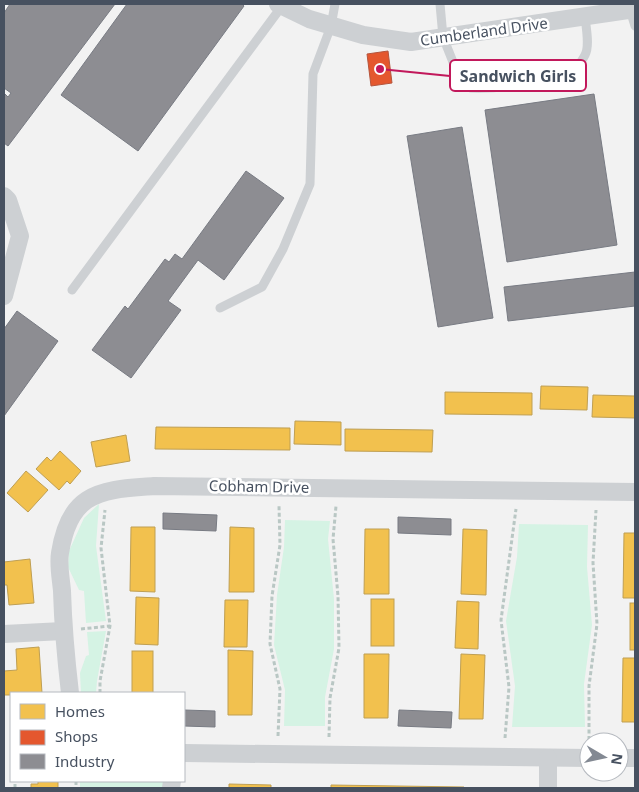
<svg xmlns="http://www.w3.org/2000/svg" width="639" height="792" viewBox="0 0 639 792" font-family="'Noto Sans',sans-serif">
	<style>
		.green { fill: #d5f3e4 }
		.homes { fill: #f2c14e; stroke: #bf9f53 }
		.shops { fill: #e4572e; stroke: #b5553d }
		.industry { fill: #8d8d92; stroke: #787b83 }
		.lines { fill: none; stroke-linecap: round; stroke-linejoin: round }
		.path { stroke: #b9c7c4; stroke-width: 3; stroke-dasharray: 4 2.5; stroke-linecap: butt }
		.lane { stroke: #cdd0d3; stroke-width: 9 }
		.street { stroke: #cdd0d3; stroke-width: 18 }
		.labels { text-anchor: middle; stroke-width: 5; stroke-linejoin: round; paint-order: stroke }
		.street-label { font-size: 15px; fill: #475160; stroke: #fff }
		.leader { fill: none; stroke: #c2185b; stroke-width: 2 }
		.callout-dot { fill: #c2185b; stroke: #fff; stroke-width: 2 }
		.callout { fill: #fff; stroke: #c2185b; stroke-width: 2 }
		.callout-label { font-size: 16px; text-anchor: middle; font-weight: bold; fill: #475160 }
	</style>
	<rect width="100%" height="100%" fill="#f2f2f2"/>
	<g class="green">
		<polygon points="99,504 96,546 106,621 86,623 84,591 79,590 68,567 69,551 84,518"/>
		<polygon points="285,520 330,521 328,539 334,599 334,649 325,697 325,726 284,726 285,690 274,645 277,595 284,547"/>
		<polygon points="519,524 588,525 587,567 592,625 584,684 585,727 512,727 515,686 506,621 517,557"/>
		<polygon points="106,631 97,681 96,693 81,693 80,673 86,656 89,655 87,632"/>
		<rect x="80" y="781" width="85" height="7"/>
	</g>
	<g class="homes">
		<polygon points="541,386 588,387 587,410 540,409"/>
		<polygon points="445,392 532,393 532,415 445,414"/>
		<polygon points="593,395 635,396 635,418 592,417"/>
		<polygon points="295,421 341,422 341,445 294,444"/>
		<polygon points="156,427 290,428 290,450 155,449"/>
		<polygon points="345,429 433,430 432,452 345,451"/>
		<polygon points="126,435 130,461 96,467 91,442"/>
		<polygon points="60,451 81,471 70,484 67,481 59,490 36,469 47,457 51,461"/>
		<polygon points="26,471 48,490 28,512 7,493"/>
		<polygon points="131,527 155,527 155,592 130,591"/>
		<polygon points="230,527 254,528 254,592 229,592"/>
		<polygon points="365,529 389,529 389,594 364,594"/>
		<polygon points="463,529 487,530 486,595 461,594"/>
		<polygon points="624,533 635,533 635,598 623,598"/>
		<polygon points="30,559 34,603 9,605 7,585 4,585 4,562"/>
		<polygon points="136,597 159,598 158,645 135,644"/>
		<rect x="371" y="599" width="23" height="47"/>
		<polygon points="225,600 248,600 247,647 224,647"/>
		<polygon points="457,601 479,602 478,649 455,648"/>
		<rect x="630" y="603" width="5" height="47"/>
		<polygon points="39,647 42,693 11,693 11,695 4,695 4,671 17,670 16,649"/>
		<polygon points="228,650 253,651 252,715 228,715"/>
		<rect x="132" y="651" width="21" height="42"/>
		<polygon points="364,654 389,654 388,718 364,718"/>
		<polygon points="461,654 485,655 483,719 459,719"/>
		<polygon points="623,658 635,658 635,722 622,722"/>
		<polygon points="38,781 58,781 58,788 31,788 31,784 38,784"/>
		<polygon points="229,784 271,785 271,788 229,788"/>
		<polygon points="331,785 464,787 464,788 331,788"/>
	</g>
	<polygon class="shops" points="388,51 392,83 371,86 367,54"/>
	<g class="industry">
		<polygon points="10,4 115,4 8,146 4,143 4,93 8,97 11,93 4,88 4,13"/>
		<polygon points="127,4 242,4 244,6 138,151 61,95"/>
		<polygon points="594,94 617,245 507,262 485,110"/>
		<polygon points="462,127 493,318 438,327 407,136"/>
		<polygon points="246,171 284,198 224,280 198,260 168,301 181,310 131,378 92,350 125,306 128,309 165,259 169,262 175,254 182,259"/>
		<polygon points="635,272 635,306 508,321 504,287"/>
		<polygon points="17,311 58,341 4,416 4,329"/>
		<polygon points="163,513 217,515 216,531 163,529"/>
		<polygon points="398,517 451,519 451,535 398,533"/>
		<polygon points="184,710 215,711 215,727 184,726"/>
		<polygon points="399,710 452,712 451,728 398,726"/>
	</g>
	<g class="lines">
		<g class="path">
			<polyline points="81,629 110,626"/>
			<polyline points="100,693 100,681 110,626 101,548 105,510"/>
			<polyline points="278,736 280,689 270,644 272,596 280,545 279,506"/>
			<polyline points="329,737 330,698 339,648 338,596 333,539 336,506"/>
			<polyline points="505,738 509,687 501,620 516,509"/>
			<polyline points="589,740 589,686 597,624 593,563 596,510"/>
			<polyline points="76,781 76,788"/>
			<polyline points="15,788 15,781"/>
		</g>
		<g class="lane">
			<path d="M 440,4 L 443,37 L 453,62 L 461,78 L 471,88 C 497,89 555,83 576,67 C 580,64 583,59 585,55 C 590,46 586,27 585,17"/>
			<polyline points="630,10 635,26"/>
			<polyline points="72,290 282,6"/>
			<polyline points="220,308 262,287 283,249 310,184 313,74 331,26 335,4"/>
		</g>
		<g class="street">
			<polyline points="278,4 309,19 363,35 411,42 635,9"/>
			<polyline points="4,196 8,200 20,236 4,296"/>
			<polyline points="4,634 63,631"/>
			<path d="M 70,693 C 66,659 63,625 62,591 C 61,579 58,565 60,553 C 63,534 70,511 87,500 C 106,488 132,488 154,486 L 635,492"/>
			<polyline points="184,753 589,758"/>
			<polyline points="619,758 635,758"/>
			<polyline points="171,788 172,781"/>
			<polyline points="548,788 548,758"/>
		</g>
	</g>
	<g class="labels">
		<g class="street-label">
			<text transform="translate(484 32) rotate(-8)" y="5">Cumberland Drive</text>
			<text transform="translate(259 487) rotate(1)" y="5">Cobham Drive</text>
		</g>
	</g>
	<path class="leader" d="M380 69L450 76"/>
	<circle class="callout-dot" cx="380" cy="69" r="5"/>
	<rect class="callout" x="450" y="60" width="136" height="31" rx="5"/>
	<g class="callout-label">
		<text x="518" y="82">Sandwich Girls</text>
	</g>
	<rect width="639" height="792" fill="none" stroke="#475160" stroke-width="10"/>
	<rect x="10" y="692" width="175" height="90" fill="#ffffff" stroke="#b5b9bf"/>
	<rect x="20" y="704" width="25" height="15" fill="#f2c14e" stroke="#b5b9bf"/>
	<text x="55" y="717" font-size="15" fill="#475160">Homes</text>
	<rect x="20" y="730" width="25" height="15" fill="#e4572e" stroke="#b5b9bf"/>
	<text x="55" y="742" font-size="15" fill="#475160">Shops</text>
	<rect x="20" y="754" width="25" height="15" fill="#8d8d92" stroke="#b5b9bf"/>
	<text x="55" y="767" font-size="15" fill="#475160">Industry</text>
	<g transform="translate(604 757) rotate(99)"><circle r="24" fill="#ffffff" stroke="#b5b9bf"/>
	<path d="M0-4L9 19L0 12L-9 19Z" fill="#838993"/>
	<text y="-8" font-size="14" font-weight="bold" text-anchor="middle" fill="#475160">N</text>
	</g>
</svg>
